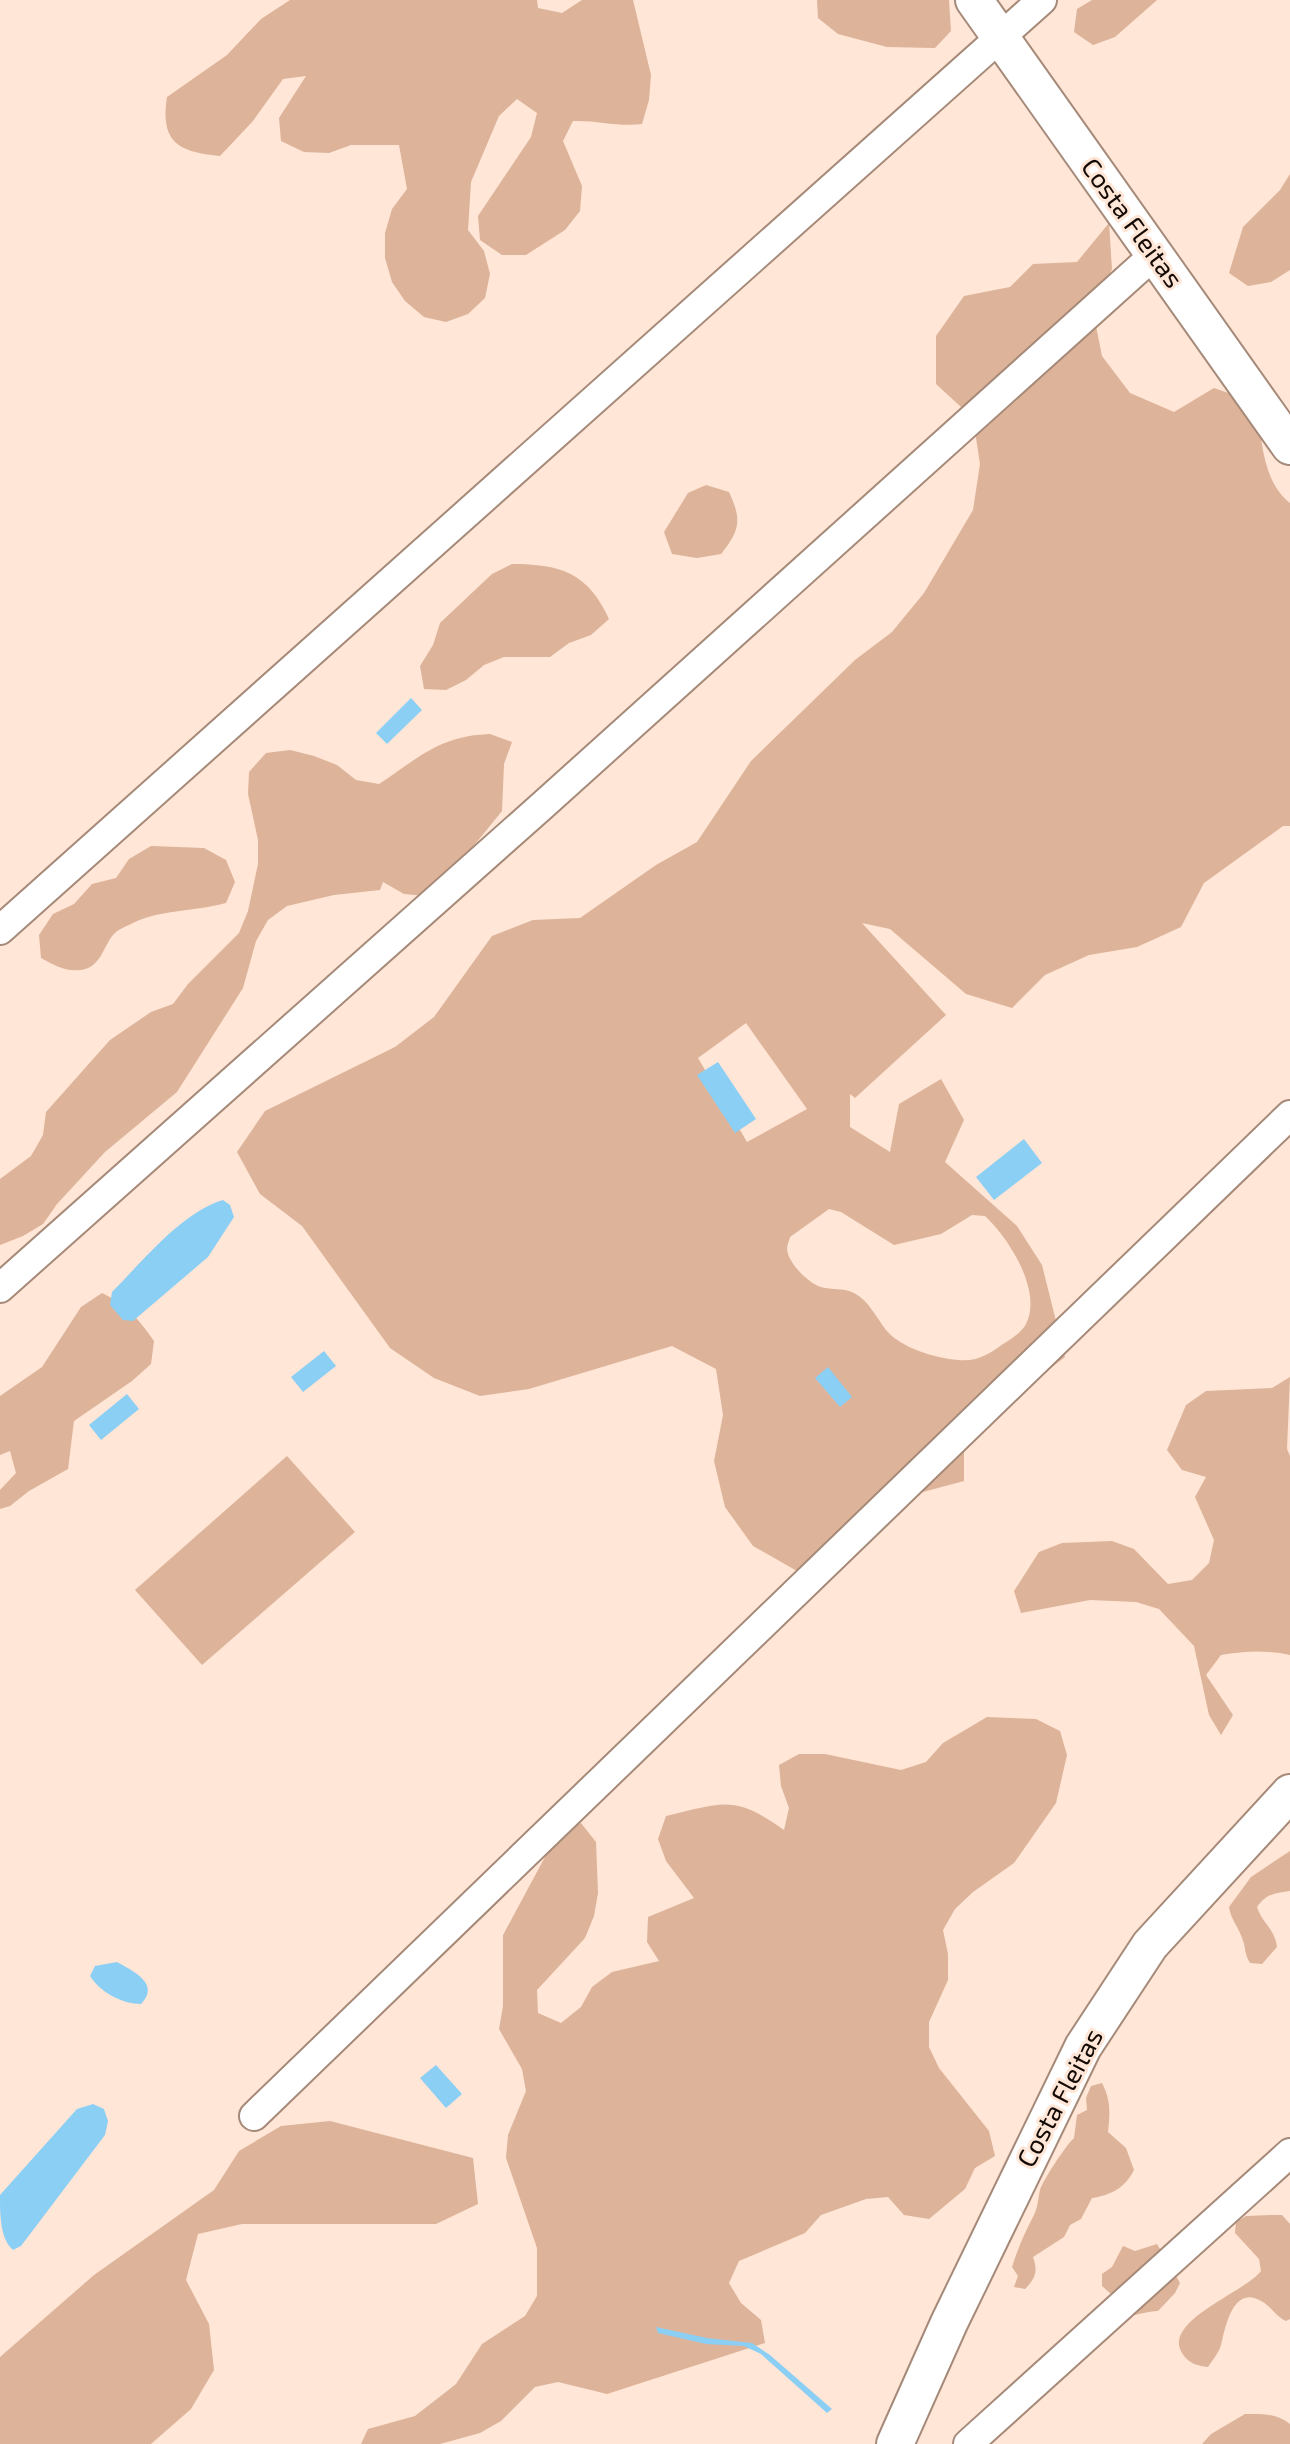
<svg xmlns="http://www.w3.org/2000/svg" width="1290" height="2444" viewBox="0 0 1290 2444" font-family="'Exo 2',sans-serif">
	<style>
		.green { fill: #ddb399; fill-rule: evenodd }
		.water { fill: #8ccff5 }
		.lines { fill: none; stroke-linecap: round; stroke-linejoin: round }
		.minor-casing { stroke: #a68a79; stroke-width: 32 }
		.major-casing { stroke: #a68a79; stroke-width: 40 }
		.minor { stroke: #fff; stroke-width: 28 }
		.major { stroke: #fff; stroke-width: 36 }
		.labels { text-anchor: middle; stroke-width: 6; stroke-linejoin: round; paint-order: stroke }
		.street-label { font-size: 26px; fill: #130a05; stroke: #ffe6d7 }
	</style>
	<rect width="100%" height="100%" fill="#ffe6d7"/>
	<g class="green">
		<path d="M 290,0 L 537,0 L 538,8 L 562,13 L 582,0 L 633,0 L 651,75 L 649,100 L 642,124 C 618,127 597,120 573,121 L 563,141 L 582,186 L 580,211 L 565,230 L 526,255 L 502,255 L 480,240 L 478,216 L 531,137 L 537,113 L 517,99 L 499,116 L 471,182 L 468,230 L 484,251 L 490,274 L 485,298 L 468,314 L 446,322 L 424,317 L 405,301 L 392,282 L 385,258 L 385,233 L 392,209 L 407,189 L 399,145 L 351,145 L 329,153 L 304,152 L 281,141 L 279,118 L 306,76 L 283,79 L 253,121 L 220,156 C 178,152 160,142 167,97 L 227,55 L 261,19 Z"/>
		<polygon points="817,0 949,0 951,31 935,48 887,47 838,34 818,18"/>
		<polygon points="1092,0 1157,0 1115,37 1093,45 1074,32 1077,9"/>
		<polygon points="1290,174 1290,270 1271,282 1248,286 1229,273 1243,227 1280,190"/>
		<path d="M 1109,223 L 1112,269 L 1093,311 L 1102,356 L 1130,393 L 1174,412 L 1214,388 L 1257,403 C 1261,436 1262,482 1290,503 L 1290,826 L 1283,826 L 1204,883 L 1181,927 L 1137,947 L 1089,955 L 1045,975 L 1012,1008 L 966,994 L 890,929 L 862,923 L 946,1015 L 855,1098 L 850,1094 L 850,1127 L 890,1152 L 899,1104 L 941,1079 L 964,1120 L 945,1162 L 1017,1226 L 1042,1265 L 1065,1357 L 964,1435 L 964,1481 L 867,1507 L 841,1551 L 797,1571 L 753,1546 L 725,1507 L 714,1461 L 723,1415 L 716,1369 L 672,1346 L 529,1389 L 480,1396 L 434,1378 L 390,1348 L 302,1226 L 260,1194 L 237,1152 L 265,1111 L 395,1047 L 434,1017 L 492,936 L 533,920 L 580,918 L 656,865 L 697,842 L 751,761 L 855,660 L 892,632 L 924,593 L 973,510 L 980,464 L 973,418 L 936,384 L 936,336 L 964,296 L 1010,287 L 1033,264 L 1077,262 ZM 746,1023 L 807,1109 L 747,1142 L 698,1058 ZM 829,1209 L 841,1212 L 894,1245 L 941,1234 L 972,1215 L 985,1216 C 1008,1237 1043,1291 1026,1324 C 1021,1333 1011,1339 1003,1344 C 988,1355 976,1362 958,1360 C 935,1358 901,1348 886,1330 C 876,1317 869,1301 854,1293 C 843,1287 830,1291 818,1286 C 807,1281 788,1263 787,1249 C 787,1245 789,1241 790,1237 Z"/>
		<path d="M 706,485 L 729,492 C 742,520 740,530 721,554 L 697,558 L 672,554 L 664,532 L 688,493 Z"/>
		<path d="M 512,564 C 561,564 588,573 609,619 L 591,635 L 569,643 L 550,657 L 504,657 L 484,665 L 466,680 L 446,690 L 424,689 L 420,666 L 433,645 L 440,623 L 492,574 Z"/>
		<path d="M 490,734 L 512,742 L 504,764 L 502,811 L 472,848 L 462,870 L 426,896 L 404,894 L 383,882 L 380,890 L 334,895 L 287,906 L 268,920 L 256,941 L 243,988 L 177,1092 L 105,1152 L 57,1204 L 43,1224 L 23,1236 L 0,1245 L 0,1179 L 31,1156 L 43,1135 L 46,1112 L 110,1040 L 151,1012 L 173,1004 L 188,984 L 239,933 L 248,911 L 258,864 L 258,840 L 248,794 L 249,772 L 266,753 L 290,750 L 314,756 L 337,765 L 356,780 L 379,784 C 420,757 439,736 490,734 Z"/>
		<path d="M 151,846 L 204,848 L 226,860 L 235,882 L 226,903 C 194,912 158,909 129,925 C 124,927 116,931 113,935 C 103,947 101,967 81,970 C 65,972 54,965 41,958 L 39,935 L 53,914 L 74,904 L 92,884 L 116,878 L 129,859 Z"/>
		<path d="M 102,1293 C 126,1305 139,1319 154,1341 L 151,1364 L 132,1381 L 74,1421 L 68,1469 L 29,1491 L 10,1506 L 0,1509 L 0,1490 L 16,1473 L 10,1451 L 0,1455 L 0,1396 L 42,1367 L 81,1307 Z"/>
		<path d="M 1290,1377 L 1287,1449 L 1290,1456 L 1290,1655 C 1266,1650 1245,1651 1221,1655 L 1206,1675 L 1233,1715 L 1221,1735 L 1209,1715 L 1194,1646 L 1159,1609 L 1136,1602 L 1090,1600 L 1021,1613 L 1014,1591 L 1039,1552 L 1062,1543 L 1112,1541 L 1134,1549 L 1168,1584 L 1192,1580 L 1209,1563 L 1214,1540 L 1195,1497 L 1206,1477 L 1182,1470 L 1167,1450 L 1186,1405 L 1206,1391 L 1272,1388 Z"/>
		<polygon points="287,1456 355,1532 202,1665 135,1590"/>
		<path d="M 987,1717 L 1036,1719 L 1060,1731 L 1067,1755 L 1056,1803 L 1014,1863 L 973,1892 L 955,1909 L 943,1930 L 948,1954 L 948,1980 L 929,2022 L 929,2047 L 939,2068 L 989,2131 L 995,2156 L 975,2168 L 965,2189 L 929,2219 L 904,2215 L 888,2197 L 866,2199 L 821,2215 L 805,2233 L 739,2261 L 729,2283 L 741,2303 L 761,2320 L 765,2343 L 607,2394 L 558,2382 L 535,2387 L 501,2421 L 480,2433 L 440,2444 L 361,2444 L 368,2429 L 415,2416 L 456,2384 L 482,2344 L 525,2316 L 537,2296 L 537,2248 L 506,2158 L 508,2135 L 526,2091 L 522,2069 L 499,2029 L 503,2006 L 503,1935 L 559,1831 L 581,1823 L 596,1842 L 598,1893 L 594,1916 L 585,1938 L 537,1990 L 538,2013 L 561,2023 L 581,2007 L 592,1987 L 612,1972 L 659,1961 L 647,1942 L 648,1917 L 694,1898 L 666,1861 L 658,1839 L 666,1816 C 723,1803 734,1794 784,1830 L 789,1808 L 781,1786 L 779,1765 L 799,1754 L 825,1754 L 901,1770 L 926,1762 L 943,1743 Z"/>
		<path d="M 1290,1851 L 1290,1891 C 1275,1893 1266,1894 1257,1907 C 1262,1923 1275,1929 1277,1947 L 1262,1964 L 1250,1963 C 1244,1953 1246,1947 1242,1938 C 1238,1926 1231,1920 1229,1907 L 1251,1877 Z"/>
		<path d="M 1102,2083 C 1111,2100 1110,2113 1108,2132 L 1126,2148 L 1134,2170 C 1125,2188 1111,2195 1092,2198 L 1081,2219 L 1070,2225 L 1064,2237 L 1033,2257 C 1038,2271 1036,2278 1025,2289 L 1014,2287 L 1018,2276 L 1012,2267 C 1018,2248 1025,2232 1034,2215 C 1038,2207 1038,2198 1040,2190 C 1043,2180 1066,2145 1074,2138 L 1077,2115 L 1087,2110 L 1086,2098 L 1091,2086 Z"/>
		<polygon points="330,2121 473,2158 478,2204 436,2224 242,2224 198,2234 186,2280 209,2324 214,2370 191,2409 151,2444 0,2444 0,2357 94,2275 214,2190 239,2151 281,2126"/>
		<path d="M 1270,2215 L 1282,2215 L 1290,2224 L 1290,2319 L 1286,2321 C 1275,2316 1271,2306 1261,2301 C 1233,2284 1225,2328 1221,2345 C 1219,2352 1213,2360 1208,2367 C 1197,2366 1188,2363 1182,2353 C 1162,2321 1244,2293 1261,2271 L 1259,2259 L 1235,2233 L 1236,2222 L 1246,2216 Z"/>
		<path d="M 1157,2244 L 1180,2283 L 1175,2293 L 1158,2311 C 1145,2311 1136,2317 1123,2315 L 1111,2294 L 1102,2286 L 1102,2274 L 1112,2267 L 1123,2246 L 1135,2251 Z"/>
		<path d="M 1245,2414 C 1262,2414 1276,2413 1290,2424 L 1290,2444 L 1202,2444 L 1211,2434 Z"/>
	</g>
	<g class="water">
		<polygon points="411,698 422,710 387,744 376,733"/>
		<polygon points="718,1062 756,1119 735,1133 697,1075"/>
		<polygon points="1024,1139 1042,1163 994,1200 976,1177"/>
		<path d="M 223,1200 L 230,1205 L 234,1217 L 208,1257 L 133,1321 L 123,1320 L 110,1305 L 112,1292 C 143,1261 182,1212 223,1200 Z"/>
		<polygon points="324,1351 336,1366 303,1392 291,1377"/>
		<polygon points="828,1367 852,1397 840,1407 815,1378"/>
		<polygon points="127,1394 139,1409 101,1440 89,1425"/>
		<path d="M 117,1962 C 133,1971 161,1984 141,2004 C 122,2004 100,1992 90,1976 L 95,1966 Z"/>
		<polygon points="436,2065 462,2094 446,2108 420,2078"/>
		<path d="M 93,2104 L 104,2109 L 108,2121 L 105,2135 L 21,2246 L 13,2250 C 0,2239 0,2215 0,2195 L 77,2109 Z"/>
		<polygon points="656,2327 707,2338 752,2343 770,2355 832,2409 827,2413 761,2354 744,2346 706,2344 658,2333"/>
	</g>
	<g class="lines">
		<defs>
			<g id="minor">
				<polyline points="0,930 1042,0"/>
				<polyline points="0,1288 543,805 1155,254"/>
				<polyline points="254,2116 1290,1115"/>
				<polyline points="968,2444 1290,2153"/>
			</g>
			<g id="major">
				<polyline points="974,0 1290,446"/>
				<polyline points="895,2444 949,2323 1083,2047 1150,1945 1290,1793"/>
			</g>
		</defs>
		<use href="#minor" class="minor-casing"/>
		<use href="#major" class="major-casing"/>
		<use href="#minor" class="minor"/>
		<use href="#major" class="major"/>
	</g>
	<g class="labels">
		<g class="street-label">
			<text transform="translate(1132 223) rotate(54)" y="9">Costa Fleitas</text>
			<text transform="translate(1060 2098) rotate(-62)" y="9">Costa Fleitas</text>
		</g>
	</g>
</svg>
